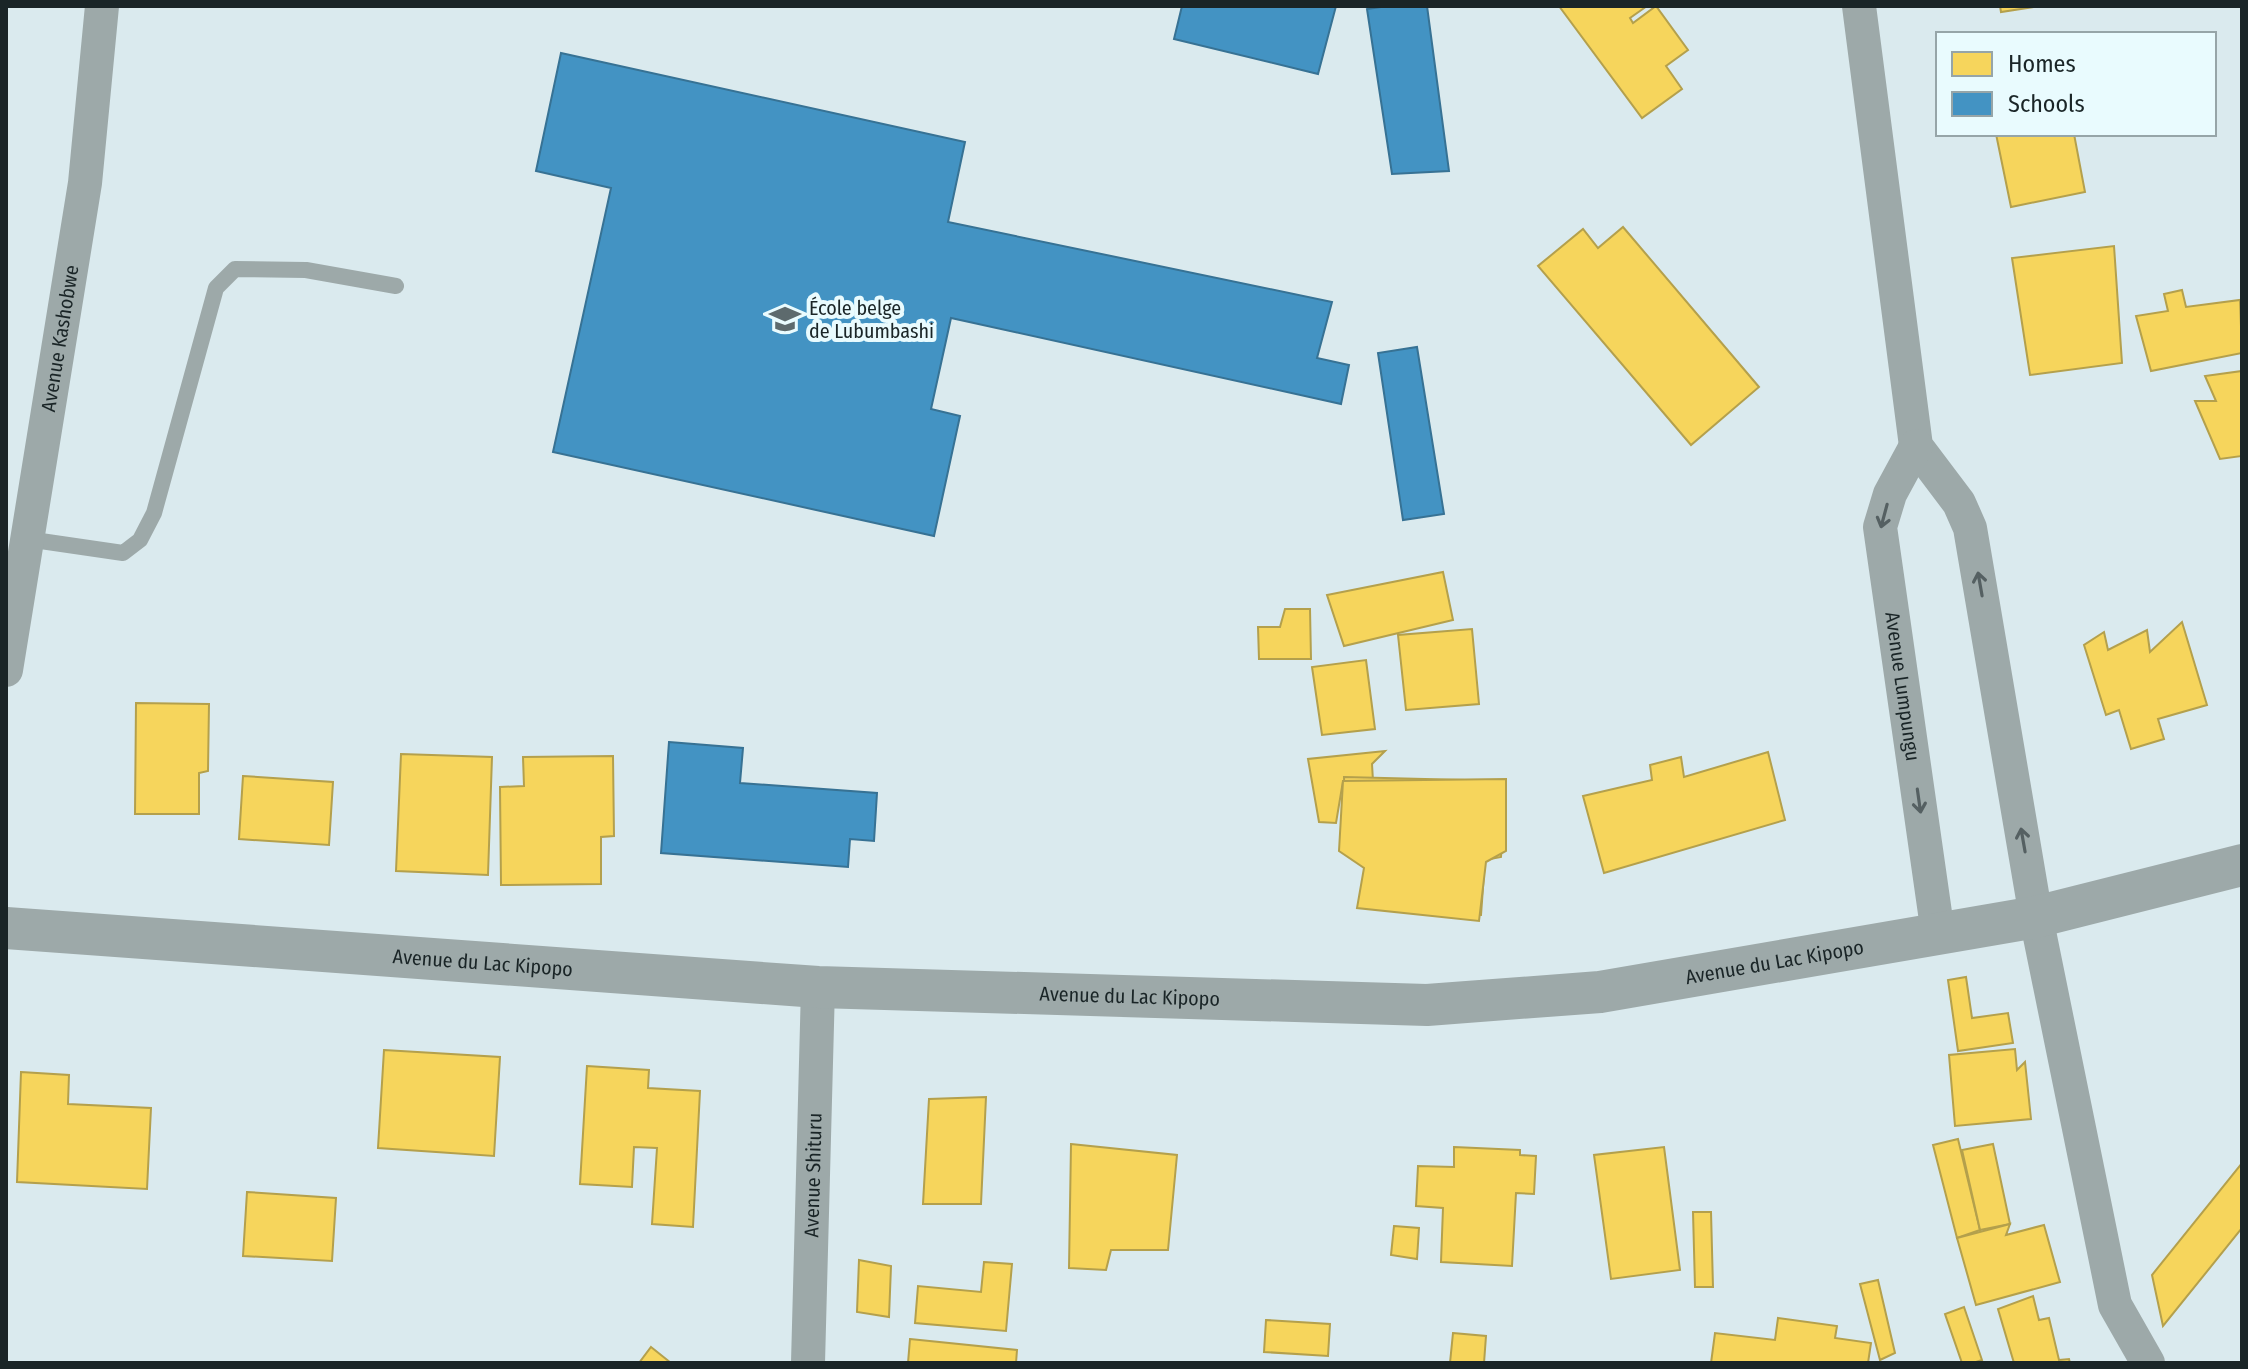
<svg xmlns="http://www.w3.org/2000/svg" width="2248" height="1369" viewBox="0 0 2248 1369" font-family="'Fira Sans Condensed',sans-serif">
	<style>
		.homes { fill: #f6d55c; stroke: #b4a04c; stroke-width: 2 }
		.schools { fill: #4393c3; stroke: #377294; stroke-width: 2 }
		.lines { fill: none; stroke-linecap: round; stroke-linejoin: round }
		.service { stroke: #9da9a9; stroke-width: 16 }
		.minor { stroke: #9da9a9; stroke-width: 34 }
		.tertiary { stroke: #9da9a9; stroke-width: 42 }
		.oneway { stroke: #556062 }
		.labels { text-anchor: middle; stroke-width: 8; stroke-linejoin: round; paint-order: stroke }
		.poi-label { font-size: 20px; fill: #1a2527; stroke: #e9fbfe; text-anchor: start }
		.street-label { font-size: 20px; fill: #1a2527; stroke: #e9fbfe }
	</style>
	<rect width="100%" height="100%" fill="#daeaee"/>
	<g class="homes">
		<polygon points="1559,6 1647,6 1630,18 1633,23 1656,6 1688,50 1666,66 1682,89 1642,118"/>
		<polygon points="2000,6 2041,6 2001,12"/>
		<polygon points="1996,134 2074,134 2085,192 2011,207"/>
		<polygon points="1623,227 1759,387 1691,445 1538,266 1583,229 1598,248"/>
		<polygon points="2114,246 2122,363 2030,375 2012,258"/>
		<polygon points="2182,290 2186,307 2240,300 2242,353 2151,371 2136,316 2168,311 2164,294"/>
		<polygon points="2242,371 2242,456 2220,459 2195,401 2216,401 2205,376"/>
		<polygon points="1443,572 1453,620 1344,646 1327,595"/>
		<polygon points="1285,609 1310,609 1311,659 1259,659 1258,627 1280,627"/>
		<polygon points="2182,622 2207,705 2158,719 2164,739 2131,749 2119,710 2106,715 2084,645 2104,632 2108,650 2147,630 2150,652"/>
		<polygon points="1472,629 1479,704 1406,710 1398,635"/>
		<polygon points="1366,660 1375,729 1322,735 1312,667"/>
		<polygon points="136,703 209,704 208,771 199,773 199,814 135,814"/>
		<polygon points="1385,751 1372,764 1373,781 1343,781 1336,823 1319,822 1308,759"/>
		<polygon points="1768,752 1785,820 1604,873 1583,796 1652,780 1650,765 1681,757 1684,777"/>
		<polygon points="401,754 492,757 488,875 396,871"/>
		<polygon points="613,756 614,836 601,837 601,884 501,885 500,787 524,786 523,757"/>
		<polygon points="243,776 333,782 329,845 239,839"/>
		<polygon points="1344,777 1505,781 1501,857 1485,860 1481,915 1367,908 1368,864 1346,849"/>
		<polygon points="1506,779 1506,851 1486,862 1479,921 1357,908 1364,868 1339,851 1343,781"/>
		<polygon points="1966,977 1972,1018 2008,1013 2013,1043 1958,1051 1948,980"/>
		<polygon points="2015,1049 2017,1070 2025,1062 2031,1119 1955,1126 1949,1055"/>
		<polygon points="384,1050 500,1057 494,1156 378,1148"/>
		<polygon points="587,1066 649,1070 648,1088 700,1091 693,1227 652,1224 657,1148 634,1147 632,1187 580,1184"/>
		<polygon points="21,1072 69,1075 68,1104 151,1108 147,1189 17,1182"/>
		<polygon points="986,1097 981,1204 923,1204 929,1099"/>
		<polygon points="1958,1139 1980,1230 1957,1238 1933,1145"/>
		<polygon points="1071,1144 1177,1155 1168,1250 1111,1250 1106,1270 1069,1268"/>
		<polygon points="1993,1144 2010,1224 1980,1230 1962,1150"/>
		<polygon points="1454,1147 1520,1150 1520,1155 1536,1156 1534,1194 1516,1193 1512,1266 1441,1262 1443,1208 1416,1206 1418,1166 1454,1167"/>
		<polygon points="1664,1147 1680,1270 1611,1279 1594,1155"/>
		<polygon points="2242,1163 2242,1228 2163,1326 2152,1275"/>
		<polygon points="247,1192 336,1198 332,1261 243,1256"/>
		<polygon points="1693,1212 1711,1212 1713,1287 1695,1287"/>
		<polygon points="2010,1224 2006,1235 2044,1225 2060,1282 1976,1305 1957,1238"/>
		<polygon points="1394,1226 1419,1228 1417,1259 1391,1255"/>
		<polygon points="859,1260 891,1266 889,1317 857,1312"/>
		<polygon points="984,1262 1012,1264 1006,1331 915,1323 918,1286 981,1292"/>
		<polygon points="1878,1280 1895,1353 1880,1360 1860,1284"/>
		<polygon points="2033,1296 2039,1320 2049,1318 2059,1360 2069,1359 2070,1363 2014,1363 1998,1309"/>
		<polygon points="1964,1307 1982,1360 1973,1363 1962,1363 1945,1314"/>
		<polygon points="1778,1318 1837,1326 1835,1338 1871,1343 1868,1363 1711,1363 1715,1333 1775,1340"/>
		<polygon points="1266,1320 1330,1324 1328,1356 1264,1352"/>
		<polygon points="1453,1333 1486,1336 1484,1363 1450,1363"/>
		<polygon points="910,1339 1017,1350 1016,1363 908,1363"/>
		<polygon points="651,1347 671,1363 639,1363"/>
	</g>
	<g class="schools">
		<polygon points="1182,6 1336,6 1318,74 1174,39"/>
		<polygon points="1388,6 1427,6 1449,171 1392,174 1367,9"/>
		<polygon points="561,53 965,142 948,222 1332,302 1317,358 1349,365 1341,404 951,318 931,409 960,416 934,536 553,452 611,188 536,171"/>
		<polygon points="1417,347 1444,514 1403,520 1378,353"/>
		<polygon points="669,742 743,748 740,783 877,793 874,841 850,839 848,867 661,853"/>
	</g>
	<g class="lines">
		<polyline class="service" points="27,539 123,553 140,540 154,513 216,288 235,269 306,270 396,286"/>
		<g class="minor">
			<polyline points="1859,6 1916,446 1959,503 1970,528 2036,917 2115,1305 2148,1363"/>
			<path id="s1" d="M 1916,446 L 1890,494 L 1880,527 L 1938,934"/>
			<path id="s2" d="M 6,670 L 85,183 L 102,6"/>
			<path id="s3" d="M 808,1363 L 818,987"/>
		</g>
		<path class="tertiary" id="s4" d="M 6,928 L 818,987 L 1427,1005 L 1600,992 L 2036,917 L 2242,865"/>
	</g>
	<defs><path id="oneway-shaft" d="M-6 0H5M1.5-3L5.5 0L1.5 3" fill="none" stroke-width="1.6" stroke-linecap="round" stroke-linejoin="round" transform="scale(2)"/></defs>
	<g class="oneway">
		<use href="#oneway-shaft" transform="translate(1884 516) rotate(105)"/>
		<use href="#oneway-shaft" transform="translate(1980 584) rotate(-100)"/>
		<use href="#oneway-shaft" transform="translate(1919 801) rotate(82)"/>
		<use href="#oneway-shaft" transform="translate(2023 840) rotate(-100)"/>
	</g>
	<defs>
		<symbol id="school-bare" viewBox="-9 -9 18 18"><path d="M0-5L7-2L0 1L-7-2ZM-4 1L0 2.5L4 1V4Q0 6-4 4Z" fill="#5d6a6d" stroke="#e9fbfe" stroke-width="2.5" paint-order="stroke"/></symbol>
	</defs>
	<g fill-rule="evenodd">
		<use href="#school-bare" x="763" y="297" width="44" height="44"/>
	</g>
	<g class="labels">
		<g class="poi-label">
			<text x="809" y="315">École belge<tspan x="809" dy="23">de Lubumbashi</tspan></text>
		</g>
		<g class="street-label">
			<text dy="7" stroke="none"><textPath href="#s2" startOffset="336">Avenue Kashobwe</textPath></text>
			<text dy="7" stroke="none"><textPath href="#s1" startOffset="250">Avenue Lumpungu</textPath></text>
			<text dy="7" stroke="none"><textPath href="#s4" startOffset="1774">Avenue du Lac Kipopo</textPath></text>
			<text dy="7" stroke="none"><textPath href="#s4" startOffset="478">Avenue du Lac Kipopo</textPath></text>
			<text dy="7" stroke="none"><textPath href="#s4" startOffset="1126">Avenue du Lac Kipopo</textPath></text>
			<text dy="7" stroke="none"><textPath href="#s3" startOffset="188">Avenue Shituru</textPath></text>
		</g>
	</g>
	<rect width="2248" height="1369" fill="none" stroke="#1a2527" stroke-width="16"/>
	<rect x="1936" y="32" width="280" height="104" fill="#e9fbfe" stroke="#96a5a8" stroke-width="2"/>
	<rect x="1952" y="52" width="40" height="24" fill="#f6d55c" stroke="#96a5a8" stroke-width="2"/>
	<text x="2008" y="72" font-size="24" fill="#1a2527">Homes</text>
	<rect x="1952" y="92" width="40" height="24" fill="#4393c3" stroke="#96a5a8" stroke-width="2"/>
	<text x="2008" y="112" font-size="24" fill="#1a2527">Schools</text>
</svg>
